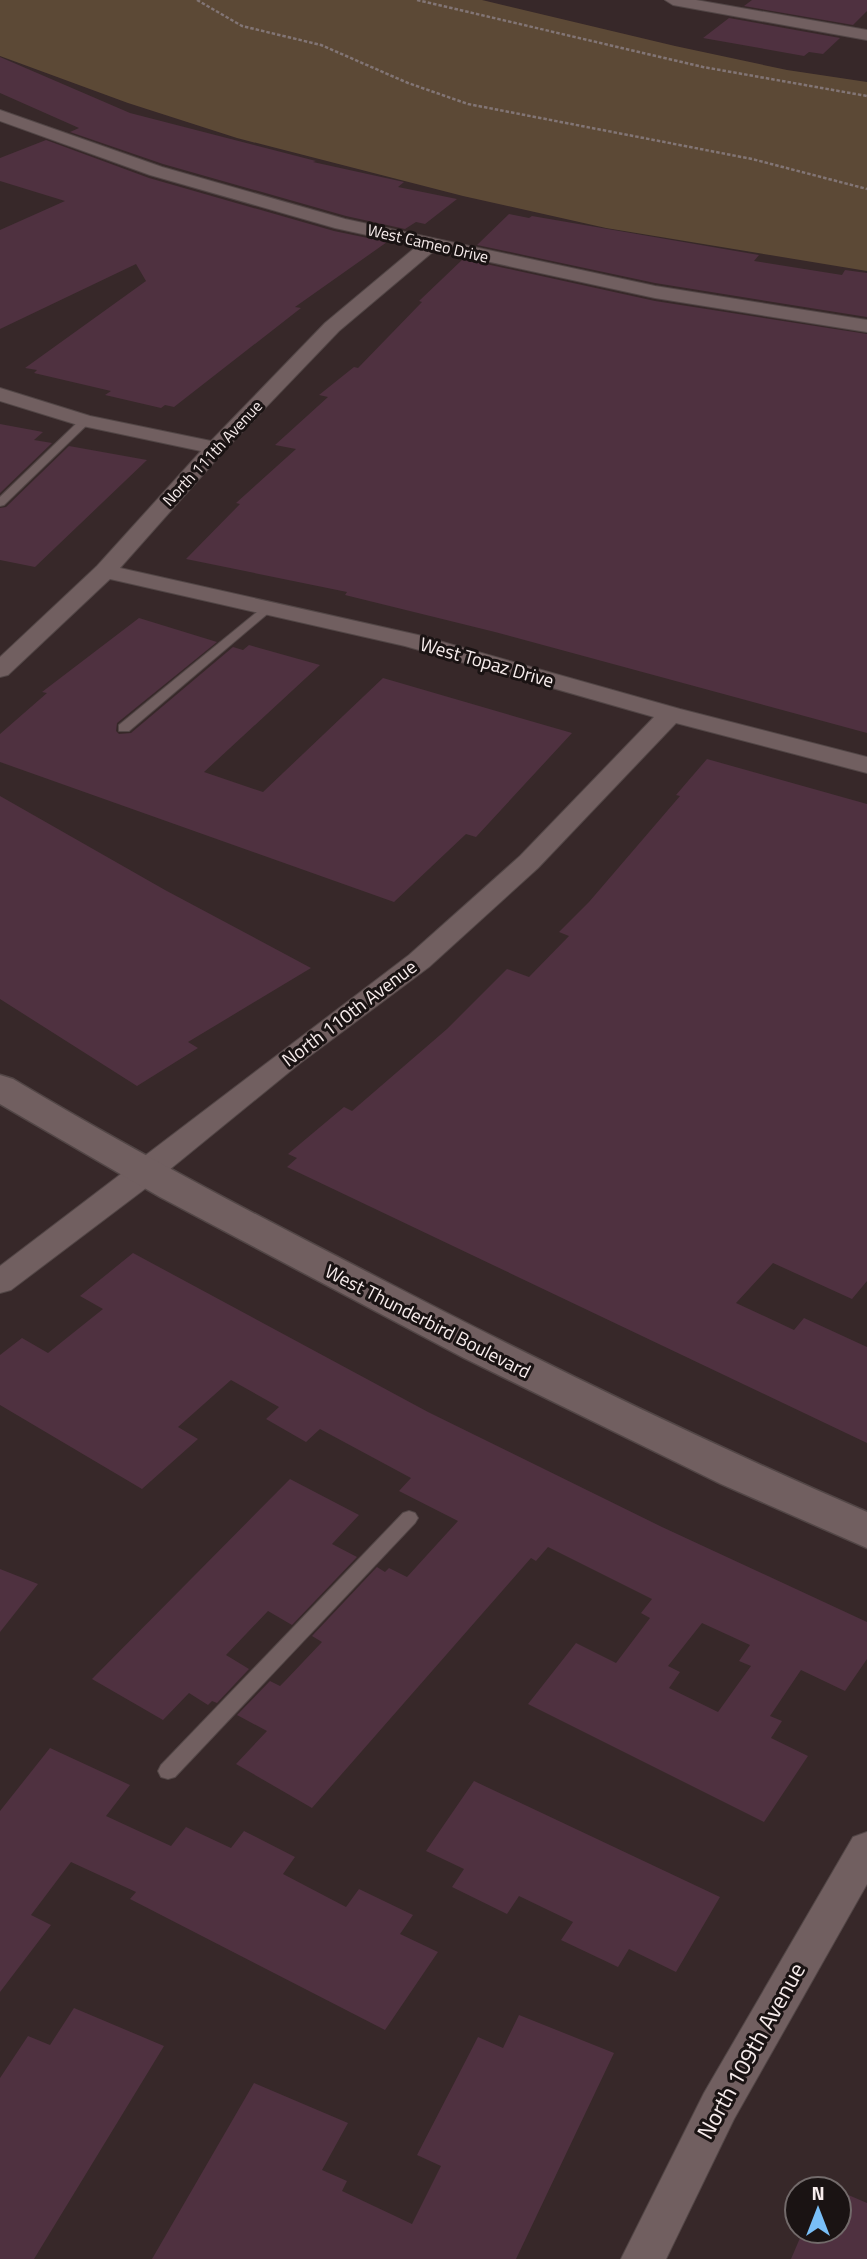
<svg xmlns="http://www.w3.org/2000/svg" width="867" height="2259" viewBox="0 0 867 2259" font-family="'Titillium Web',sans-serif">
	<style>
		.green { fill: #5c4936 }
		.building { fill: #4f3140; fill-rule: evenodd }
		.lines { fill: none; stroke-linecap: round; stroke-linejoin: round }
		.service-casing { stroke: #524646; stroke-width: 2 }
		.minor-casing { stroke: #524646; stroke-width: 2 }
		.tertiary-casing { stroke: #524646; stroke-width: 3 }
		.path { stroke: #827575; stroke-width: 2.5; stroke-dasharray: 3.5 2; stroke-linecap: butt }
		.service { fill: #715f60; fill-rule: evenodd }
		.minor { fill: #715f60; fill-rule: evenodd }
		.tertiary { fill: #715f60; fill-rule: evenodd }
		.labels { text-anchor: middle; stroke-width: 6; stroke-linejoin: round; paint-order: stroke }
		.far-street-label { font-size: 16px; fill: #f7ecec; stroke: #1a1313 }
		.street-label { font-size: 19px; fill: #f7ecec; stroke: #1a1313 }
		.near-street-label { font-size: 23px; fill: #f7ecec; stroke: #1a1313 }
	</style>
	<rect width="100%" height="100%" fill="#372829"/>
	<polygon class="green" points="0,0 482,0 675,46 787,70 867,82 867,271 606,228 463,196 237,138 128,103 0,56"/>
	<g class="building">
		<polygon points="752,0 867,0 867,11 853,25 744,6"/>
		<polygon points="729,18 840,38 823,54 809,52 804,56 703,38"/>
		<polygon points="0,57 130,113 316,161 313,162 404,182 398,187 457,199 425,224 416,222 405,229 346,216 163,164 70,132 79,128 0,93"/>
		<polygon points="46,140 149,178 334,231 387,242 295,307 301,308 174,407 165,405 161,408 105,395 111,391 34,373 37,370 25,368 146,281 136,264 0,329 0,230 65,201 0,181 0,158"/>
		<polygon points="509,214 529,218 532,216 759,255 754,261 842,275 845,270 867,273 867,317 655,283 477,245"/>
		<polygon points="463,259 655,301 867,334 867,733 495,632 345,595 347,592 186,559 240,504 236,503 296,449 275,445 328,397 319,395 354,367 358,368 422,302 419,301"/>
		<polygon points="0,424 43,432 34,440 52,443 0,493"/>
		<polygon points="69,446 147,460 35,567 0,560 0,508 6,507"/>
		<polygon points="139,618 217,642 117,723 116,731 119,734 131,733 233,647 243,650 249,645 320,665 204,772 263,792 383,678 572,733 476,837 466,834 394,902 0,762 0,734 47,693 42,692"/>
		<polygon points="707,759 867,804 867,1281 852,1299 773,1263 736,1303 794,1330 804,1318 867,1347 867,1443 287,1167 297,1158 288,1154 344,1107 352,1111 447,1029 507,969 529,977 569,936 559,932 589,902 680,796 676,795"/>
		<polygon points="0,796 165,890 311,968 188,1042 198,1048 137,1086 0,999"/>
		<path d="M 133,1253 L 428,1412 L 662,1527 L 867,1622 L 867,1659 L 845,1691 L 801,1670 L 770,1716 L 782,1721 L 771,1738 L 808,1756 L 764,1822 L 528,1704 L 576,1643 L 616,1663 L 650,1618 L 641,1613 L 652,1599 L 548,1547 L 536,1561 L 531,1558 L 312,1808 L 236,1764 L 267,1731 L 237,1715 L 270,1681 L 280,1686 L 285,1681 L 322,1642 L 312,1636 L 377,1567 L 385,1572 L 389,1568 L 407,1577 L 458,1521 L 399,1491 L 411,1478 L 320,1429 L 306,1442 L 266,1419 L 279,1407 L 231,1380 L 178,1427 L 198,1439 L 142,1489 L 0,1405 L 0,1355 L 22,1338 L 48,1353 L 103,1309 L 80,1296 ZM 702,1623 L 750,1645 L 739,1661 L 751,1666 L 718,1712 L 669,1688 L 680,1672 L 668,1666 Z"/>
		<polygon points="290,1479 359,1515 332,1544 357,1557 292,1625 268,1611 226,1655 249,1669 217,1703 212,1701 208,1705 189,1693 163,1720 92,1679"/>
		<polygon points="0,1569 38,1584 0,1632"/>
		<polygon points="50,1748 130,1785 106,1816 171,1846 186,1827 231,1848 244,1831 295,1857 283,1874 346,1907 359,1889 413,1915 400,1934 438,1952 385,2030 130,1899 136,1892 71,1862 31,1915 51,1925 0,1992 0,1811"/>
		<polygon points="474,1781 720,1897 676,1972 629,1949 618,1967 561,1940 573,1922 519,1896 507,1914 452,1887 464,1869 426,1851"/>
		<polygon points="74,2008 164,2046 34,2259 0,2259 0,2078 28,2036 50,2045"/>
		<polygon points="519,2015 614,2053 516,2259 152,2259 254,2083 348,2123 322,2170 347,2181 342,2191 412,2224 441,2166 417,2155 478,2037 503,2048"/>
		<polygon points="839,2191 867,2203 867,2259 791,2259 803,2231 839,2231"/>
	</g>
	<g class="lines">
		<defs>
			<g id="service">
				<polygon points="81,419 91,421 4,505 0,506 0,497"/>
				<polygon points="268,603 274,607 272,610 129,731 119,731 119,725"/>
				<polygon points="409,1511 415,1513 418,1518 415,1523 175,1777 168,1779 161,1777 158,1771 161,1765 403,1513"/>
			</g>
			<g id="minor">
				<polygon points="665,0 696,0 867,30 867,40 673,5"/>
				<polygon points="0,110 162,167 345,219 655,286 867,320 867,332 655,298 435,250 339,331 223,452 120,568 418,635 680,709 867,757 867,773 676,723 538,868 429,967 299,1064 158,1179 11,1290 0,1293 0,1266 409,955 520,856 654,717 405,646 110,579 8,675 0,677 0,657 97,566 201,451 78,425 0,401 0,388 90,416 211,441 325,323 417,246 335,228 150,175 0,121"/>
				<polygon points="867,1832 867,1884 734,2119 666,2259 621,2259 704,2093 853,1837"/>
			</g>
			<path id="tertiary" d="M 0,1075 L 13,1079 C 130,1149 250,1212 371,1274 C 534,1359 698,1439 867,1512 L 867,1548 L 721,1484 L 464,1358 L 160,1197 L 0,1104 Z"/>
		</defs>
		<use href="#service" class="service-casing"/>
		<use href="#minor" class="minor-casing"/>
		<use href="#tertiary" class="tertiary-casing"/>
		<g class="path">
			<polyline points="197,0 242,26 321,45 408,83 468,104 752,159 867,189"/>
			<polyline points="417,0 703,67 867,96"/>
		</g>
		<use href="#service" class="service"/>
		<use href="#minor" class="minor"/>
		<use href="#tertiary" class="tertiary"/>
	</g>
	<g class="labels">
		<g class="far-street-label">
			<text transform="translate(428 243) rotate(13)" y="6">West Cameo Drive</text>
			<text transform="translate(212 453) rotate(-47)" y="6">North 111th Avenue</text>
		</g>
		<g class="street-label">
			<text transform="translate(487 662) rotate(16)" y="7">West Topaz Drive</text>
			<text transform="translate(349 1013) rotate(-37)" y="7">North 110th Avenue</text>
			<text transform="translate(428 1321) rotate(27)" y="7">West Thunderbird Boulevard</text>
		</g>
		<g class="near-street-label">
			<text transform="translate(751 2051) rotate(-61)" y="8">North 109th Avenue</text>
		</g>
	</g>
	<g transform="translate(818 2210)"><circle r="33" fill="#1a1313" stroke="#726a6a" stroke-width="2"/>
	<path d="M0-5L12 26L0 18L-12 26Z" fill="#79bff8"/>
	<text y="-10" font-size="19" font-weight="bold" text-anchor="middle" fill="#f7ecec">N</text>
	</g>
</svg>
